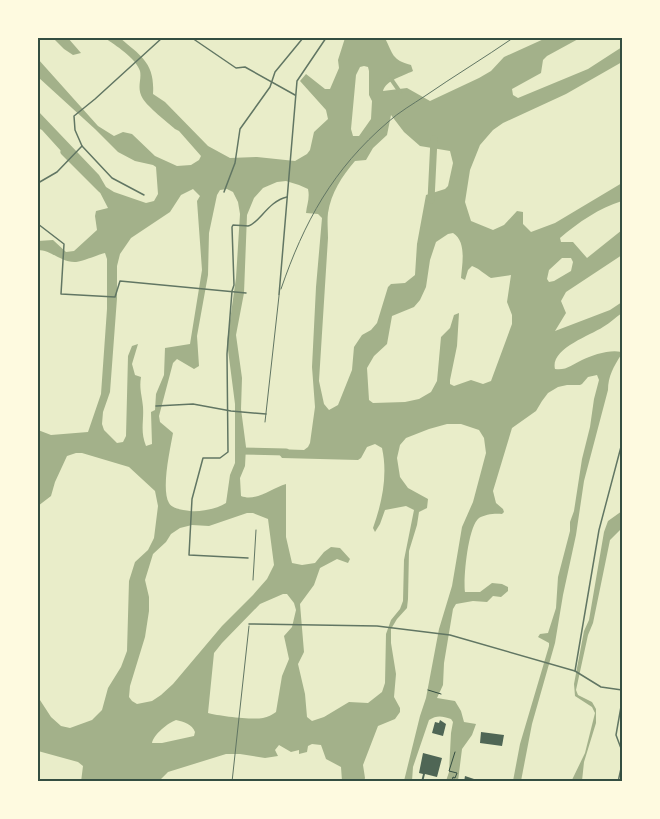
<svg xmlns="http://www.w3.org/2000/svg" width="660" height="819" viewBox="0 0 660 819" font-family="'Public Sans',sans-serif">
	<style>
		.water { fill: #a3b18a; fill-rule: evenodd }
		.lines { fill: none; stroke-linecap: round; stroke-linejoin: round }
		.canal { stroke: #a3b18a; stroke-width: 4 }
		.river { stroke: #a3b18a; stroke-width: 7 }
		.building { fill: #4f6655 }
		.path { stroke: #344e41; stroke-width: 1 }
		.service { stroke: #617663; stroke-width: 1 }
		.minor { stroke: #617663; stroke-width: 1.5 }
		.neatline { fill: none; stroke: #344e41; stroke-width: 2 }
	</style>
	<rect width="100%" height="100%" fill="#e9edc9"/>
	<g class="water">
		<polygon points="53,38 68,38 81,53 73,55 64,49"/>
		<path d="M 105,38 L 120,38 C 141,56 155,63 153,94 L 165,102 L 208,146 L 230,158 L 257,157 L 295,161 L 307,154 L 310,150 L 314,132 L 328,119 L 326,110 L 300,81 L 306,74 L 325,89 L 330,89 L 339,68 L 338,60 L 345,38 L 385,38 C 393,54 392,60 411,65 L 413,71 C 403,76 386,80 383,91 L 407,88 L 430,101 L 479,78 L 491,71 L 504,57 L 546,38 L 580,38 L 547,56 L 543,60 L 541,73 L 512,89 L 513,95 L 518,98 L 588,69 L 622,47 L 622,62 L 566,94 L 503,123 L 493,130 L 480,145 L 470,170 L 465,202 L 471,221 L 493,230 L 504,225 L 517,211 L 523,212 L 523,224 L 531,232 L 555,223 L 622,183 L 622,201 C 599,208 579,222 560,238 L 561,242 L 573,242 L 587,258 L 622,230 L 622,255 L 566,292 L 561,301 L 566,313 L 555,331 L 610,310 L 622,302 L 622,313 C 616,317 610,323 603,327 C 589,336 550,349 555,369 C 566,371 573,364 582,360 C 592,355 611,349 621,352 L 621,355 C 614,366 608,376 608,390 L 584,481 L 576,535 L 563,595 L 555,643 L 532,724 L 521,781 L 513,781 L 520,744 L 549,646 L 549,643 L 538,637 L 540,634 L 548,633 L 556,608 L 558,577 L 570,531 L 570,522 L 574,511 L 582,459 L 590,427 L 594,399 L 599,380 L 597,375 L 588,377 L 582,384 L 580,385 L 567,385 L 558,387 L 548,393 L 542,401 L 536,411 L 512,428 L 493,491 L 496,503 L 503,509 L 504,512 L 502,514 C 496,513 485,514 479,518 C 468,526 463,579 465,592 L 480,592 L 492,583 L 502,584 L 508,587 L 508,591 L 501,597 L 493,596 L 487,602 L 473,601 L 456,604 L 453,609 L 444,663 L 443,685 L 437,698 L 455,701 L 461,711 L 464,722 L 476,724 L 472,735 L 462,749 L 458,781 L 446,781 L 449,772 L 451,733 L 453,722 L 451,719 C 442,716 437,715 429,720 L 413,767 L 412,781 L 404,781 L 420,716 L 426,698 L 439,629 L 452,586 L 462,527 L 473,502 L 486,453 L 484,438 L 479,430 L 461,424 L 447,424 L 429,429 L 406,438 L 400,445 L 397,458 L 400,477 L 408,488 L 428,499 L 427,508 L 419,512 L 417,525 L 409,551 L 408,599 L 407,608 L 397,619 L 391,629 L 391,643 L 396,674 L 394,697 L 400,708 L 400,712 L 395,719 L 378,726 L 363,765 L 365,778 L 364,781 L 342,781 L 341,767 L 326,759 L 321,745 L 312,744 L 308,746 L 307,752 L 299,754 L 299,750 L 291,752 L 279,745 L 275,750 L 278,756 L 265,758 L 240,754 L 226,754 L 168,772 L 159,781 L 81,782 L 83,766 L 78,762 L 38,751 L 38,697 L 51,717 L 61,726 L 70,728 L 92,720 L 102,710 L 108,688 L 121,667 L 127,651 L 129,581 L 135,562 L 148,550 L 154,538 L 158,506 L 155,491 L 129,467 L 82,453 L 76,453 L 67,456 L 55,482 L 51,496 L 38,506 L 38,424 L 38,430 L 51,435 L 88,432 L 101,394 L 107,309 L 107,259 L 105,253 C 97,255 84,261 76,262 C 62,263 51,250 38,250 L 38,241 L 53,240 L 66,252 L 74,251 L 97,230 L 95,216 L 96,211 L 108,208 L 91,175 L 61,151 L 42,130 L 38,128 L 38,111 L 99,175 L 106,187 L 114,192 L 146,203 L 154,201 L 158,194 L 156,167 L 153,165 L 135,161 L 118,152 L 95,129 L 38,77 L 38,59 L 98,126 L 114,136 L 123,132 L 132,134 L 155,156 L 177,166 L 191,165 L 199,160 L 201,156 L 179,131 L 175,129 C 167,122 148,107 143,99 C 136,88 142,80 140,71 C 136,58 115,45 105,38 ZM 364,66 L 368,67 L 369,71 L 369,95 L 372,101 L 371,119 L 359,136 L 353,136 L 351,129 L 356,75 L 360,67 ZM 391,115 L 404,132 L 420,146 L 450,151 L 453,163 L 448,186 L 445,189 L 426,195 L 417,244 L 415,275 L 405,283 L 391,284 L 388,287 L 377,323 L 371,330 L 362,335 L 354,347 L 352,370 L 338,405 L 329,410 L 324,404 L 319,381 L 328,238 C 328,230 327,221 328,213 C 331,193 342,176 355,161 L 366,160 L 373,148 L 387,135 ZM 286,181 L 299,185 L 308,189 C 310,198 307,204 306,213 L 318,214 L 322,218 L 316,287 L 312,367 L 315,407 L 310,443 L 308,447 L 304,450 L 275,449 L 282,458 L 358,460 L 361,458 L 367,447 L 375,444 L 382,448 C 388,475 382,503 373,528 L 375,532 L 380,524 L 385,510 L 406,506 L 414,510 L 404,560 L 403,601 L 400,609 L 391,620 L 386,634 L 385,683 L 382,692 L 368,703 L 349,702 L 324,717 L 312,721 L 307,717 L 305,694 L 298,664 L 304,652 L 300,604 L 314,585 L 320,568 L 337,559 L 348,563 L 350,559 L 340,548 L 331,547 L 324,552 L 315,563 L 302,565 L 292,563 L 286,537 L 286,484 C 272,488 256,502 241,496 L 240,478 L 245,466 L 246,447 L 241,409 L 242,378 L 236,335 L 244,293 L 247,215 L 254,198 L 263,188 L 277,182 ZM 193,189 L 200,196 L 197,201 L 202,270 L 190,344 L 165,348 L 164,375 L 156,394 L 155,410 L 151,412 L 152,444 L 146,446 C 140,431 144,422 143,407 C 142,395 139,389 141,377 L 135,375 L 132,364 L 138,344 L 132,346 L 128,356 L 126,436 L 123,442 L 117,443 L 104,430 L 102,424 L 103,412 L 110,392 L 117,298 L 117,266 L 120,254 L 131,238 L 170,212 L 181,195 ZM 227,189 L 233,192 L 238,202 L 240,214 L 236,278 L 227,342 L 235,404 L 235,463 L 230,475 L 226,503 C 217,509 201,512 190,511 C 184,510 172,509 169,503 C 161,489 170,450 173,433 L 160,422 L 159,416 L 173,363 L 177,359 L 194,369 L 199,366 L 197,336 L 208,275 L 209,233 L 217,195 L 220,190 ZM 453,233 C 467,242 462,264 461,278 L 465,280 L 468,270 L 472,266 C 480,269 484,274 491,278 L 511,275 L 507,302 L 512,315 L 512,324 L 491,381 L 483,384 L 471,380 L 454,386 L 450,384 L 450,380 L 457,346 L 459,313 L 454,315 L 450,328 L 441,337 L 437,381 L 431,392 L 419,399 L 405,402 L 373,403 L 369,400 L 367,368 L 374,356 L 387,344 L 392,316 L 414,307 L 420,300 L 426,287 L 430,260 L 436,242 L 448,234 ZM 562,258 L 571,258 L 573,262 L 571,271 L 554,281 L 549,282 L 547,279 L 549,270 ZM 247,513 L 253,513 L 268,519 L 274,565 L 267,579 L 253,595 L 222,626 L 173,684 L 161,695 L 152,701 L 137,704 L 132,701 L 129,697 L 130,686 L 145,637 L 149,611 L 149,597 L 145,580 L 153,554 L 166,542 L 171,534 L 180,528 L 192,525 L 209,526 ZM 283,594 L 287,594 L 294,603 L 296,610 L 292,627 L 284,636 L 289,659 L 282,676 L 276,712 C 272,715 268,717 263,718 C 251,720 219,716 208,713 L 214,653 L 222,643 L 260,604 ZM 176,720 C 184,722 192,724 195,732 L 194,736 L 162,743 L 152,743 C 154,734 168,723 176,720 Z"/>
		<polygon points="622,511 622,528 610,540 593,623 588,635 576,690 578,695 592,702 596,709 596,723 584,762 582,781 571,782 585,753 595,713 592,707 575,696 574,684 584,631 589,620 604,532 608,521"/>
	</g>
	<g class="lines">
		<polyline class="canal" points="391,79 400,92"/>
		<g class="river">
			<polyline points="64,152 101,189"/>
			<polyline points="431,200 434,139"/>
			<polyline points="239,451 286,452"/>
		</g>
	</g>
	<g class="building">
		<polygon points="440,720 446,724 443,736 432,733 435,722 439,723"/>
		<polygon points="481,732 504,735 502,746 480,743"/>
		<polygon points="423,753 442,758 437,777 425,774 423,782 421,782 423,774 419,773"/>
		<polygon points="465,776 480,781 480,782 464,782"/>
	</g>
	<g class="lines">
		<g class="path">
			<polyline points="428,690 441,694"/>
			<polyline points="452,782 453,777 455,778 457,773 449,771 455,752"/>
		</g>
		<g class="service">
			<path d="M 281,289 C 304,222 333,169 388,122 C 399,112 413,104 425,96 C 454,76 484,58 513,38"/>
			<polyline points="265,422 279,296"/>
			<polyline points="253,580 256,530"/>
			<polyline points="232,782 249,626"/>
		</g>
		<g class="minor">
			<polyline points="192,38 236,68 245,67 295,95"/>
			<polyline points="38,183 57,172 82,146"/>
			<polyline points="224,192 235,163 240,129 270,87 275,72 303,38"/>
			<polyline points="144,195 112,178 82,146 75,130 74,116 95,99 162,38"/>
			<polyline points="38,224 64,244 61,294 115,297 120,281 246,293"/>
			<polyline points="279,295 297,81 326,38"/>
			<polyline points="156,406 193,404 231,411 266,414"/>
			<path d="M 248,558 L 189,555 L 192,499 L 203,458 L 220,458 L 228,452 L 227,354 L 232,291 L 234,285 L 232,227 L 233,225 C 238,225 244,226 248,226 C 259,224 268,201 287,197"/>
			<polyline points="249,624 377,626 450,635 575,671 601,687 622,690"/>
			<polyline points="575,671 599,530 622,443"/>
			<polyline points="622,701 616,735 622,751"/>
			<polyline points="618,782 622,764"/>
		</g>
	</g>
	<rect width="660" height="819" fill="none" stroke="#fefae0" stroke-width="78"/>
	<rect x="39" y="39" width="582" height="741" class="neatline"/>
</svg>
